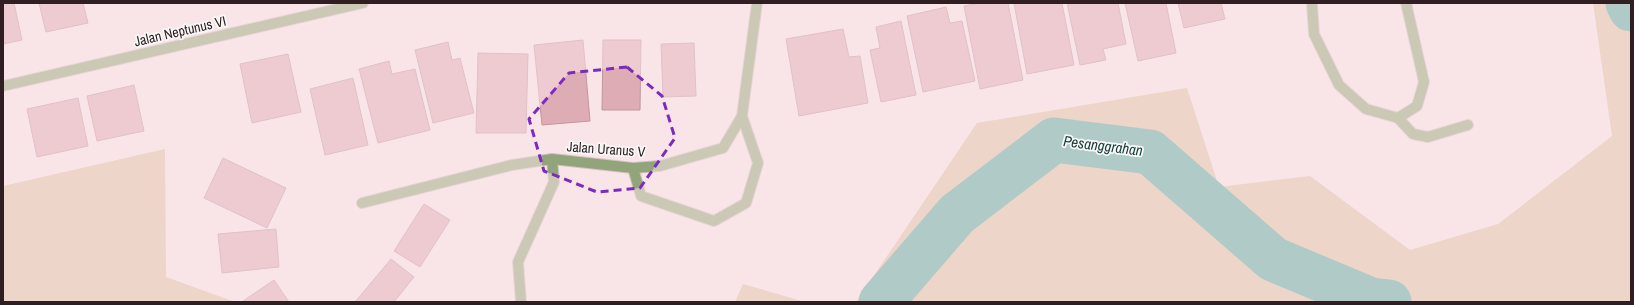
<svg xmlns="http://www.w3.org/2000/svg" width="1634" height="305" viewBox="0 0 1634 305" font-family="'Archivo Narrow',sans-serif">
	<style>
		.green { fill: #ddc0a4 }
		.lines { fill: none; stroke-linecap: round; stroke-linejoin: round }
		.river { stroke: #57a8a0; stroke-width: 45 }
		.building { fill: #ddacb5; stroke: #c4959d }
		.service-casing { stroke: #d5c1c4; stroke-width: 12 }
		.minor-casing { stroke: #d5c1c4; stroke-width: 12 }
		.service { stroke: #92a47a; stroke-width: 10 }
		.minor { stroke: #92a47a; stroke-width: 10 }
		.marked { fill: none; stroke: #7b2cbf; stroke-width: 3; stroke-dasharray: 8 5; stroke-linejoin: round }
		.labels { text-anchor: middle; stroke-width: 3.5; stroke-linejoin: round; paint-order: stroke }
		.street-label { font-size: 14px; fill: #311e22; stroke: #f8f8f8 }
		.water-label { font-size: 15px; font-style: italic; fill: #1a403d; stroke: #f8f8f8 }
	</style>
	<rect width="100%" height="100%" fill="#f9e5e8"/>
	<g class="green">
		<polygon points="1593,3 1631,3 1631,302 856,302 977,123 1187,88 1219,187 1310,176 1410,250 1498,224 1612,136"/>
		<polygon points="165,149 166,277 235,302 3,302 3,186"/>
		<polygon points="743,284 805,302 735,302"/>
	</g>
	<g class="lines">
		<g class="river">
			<polyline points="1628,3 1631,9"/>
			<polyline points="881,302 957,214 1054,140 1150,152 1273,259 1371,300 1389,302"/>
		</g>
	</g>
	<g class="building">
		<polygon points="3,3 14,3 22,40 3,44"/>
		<polygon points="39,3 83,3 88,23 46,32"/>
		<polygon points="979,3 1008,3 1023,80 980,89 964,6"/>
		<polygon points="1014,3 1062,3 1074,65 1027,74"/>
		<polygon points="1067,3 1118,3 1126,44 1103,49 1106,60 1080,65"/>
		<polygon points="1125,3 1166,3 1176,53 1138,61"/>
		<polygon points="1178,3 1221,3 1225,19 1184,28"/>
		<polygon points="946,7 950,23 962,21 975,81 923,92 907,16"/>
		<polygon points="901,21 916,95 881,102 870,50 880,48 876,27"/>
		<polygon points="843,29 849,57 860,56 868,103 799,116 786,39"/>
		<polygon points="583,40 590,121 542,125 534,45"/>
		<polygon points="603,40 641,40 640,110 602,110"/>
		<polygon points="448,42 452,60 460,58 474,113 433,123 415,50"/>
		<polygon points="694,43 696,96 663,97 661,44"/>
		<polygon points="478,53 528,54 526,133 476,133"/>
		<polygon points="288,54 301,112 252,123 240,64"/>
		<polygon points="389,61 392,74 415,69 430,130 378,143 359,69"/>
		<polygon points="353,78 368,145 325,155 310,89"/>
		<polygon points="134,85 144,131 97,141 87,96"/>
		<polygon points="78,98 88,146 37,157 27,109"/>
		<polygon points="223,158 286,188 267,228 204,198"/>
		<polygon points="424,204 450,220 420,267 394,251"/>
		<polygon points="276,229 279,267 222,273 218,234"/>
		<polygon points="391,259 414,277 394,302 355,302"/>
		<polygon points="274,280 289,302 244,302 243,301"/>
	</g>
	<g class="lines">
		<defs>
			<g id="service">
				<polyline points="1398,118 1413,134 1428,137 1468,125"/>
				<polyline points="521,302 518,262 554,182 552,159"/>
			</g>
			<g id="minor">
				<polyline points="1312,3 1314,34 1339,85 1366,109 1398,118 1417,106 1424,82 1406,3"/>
				<polyline points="3,86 363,3"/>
				<polyline points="633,168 641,196 714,221 746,203 758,163 742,116"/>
				<polyline points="362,203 512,165 552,159 633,168 660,166 723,148 742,116 757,3"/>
			</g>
		</defs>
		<use href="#service" class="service-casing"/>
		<use href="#minor" class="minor-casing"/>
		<use href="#service" class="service"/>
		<use href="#minor" class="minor"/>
	</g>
	<path d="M0 0H1634V305H0ZM 627,67 L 662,96 L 675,138 L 640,188 L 597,192 L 544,171 L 529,119 L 569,73 Z" fill="#f9e5e8" fill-opacity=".55" fill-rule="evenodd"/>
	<path class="marked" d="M 627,67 L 662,96 L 675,138 L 640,188 L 597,192 L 544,171 L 529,119 L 569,73 Z"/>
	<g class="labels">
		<g class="street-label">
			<text transform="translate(180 31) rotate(-13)" y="5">Jalan Neptunus VI</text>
			<text transform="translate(606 149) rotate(4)" y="5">Jalan Uranus V</text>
		</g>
		<g class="water-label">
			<text transform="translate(1103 146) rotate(7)" y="5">Pesanggrahan</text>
		</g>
	</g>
	<rect width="1634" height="305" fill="none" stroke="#311e22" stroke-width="8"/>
</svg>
